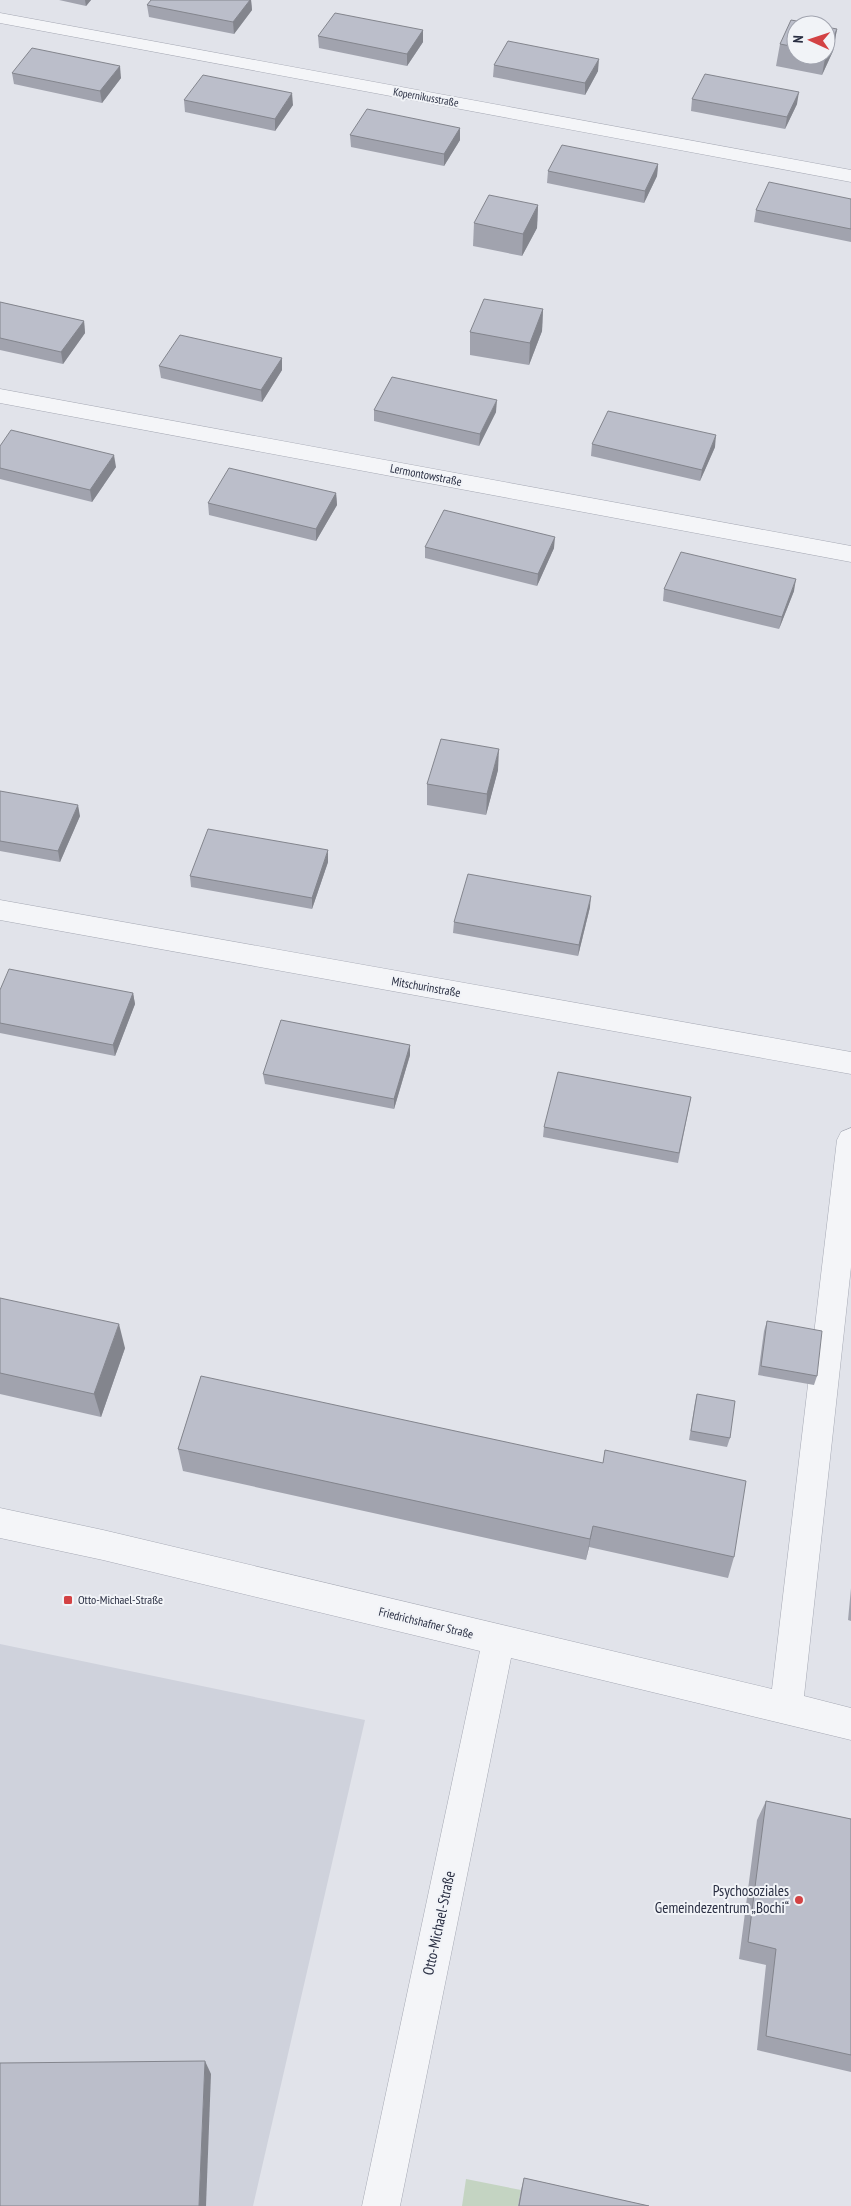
<svg xmlns="http://www.w3.org/2000/svg" width="851" height="2206" viewBox="0 0 851 2206" font-family="'PT Sans Narrow',sans-serif">
	<style>
		.built { fill: #cfd2dc }
		.green { fill: #c4d4c2 }
		.lines { fill: none; stroke-linecap: round; stroke-linejoin: round }
		.minor-casing { stroke: #a6a9b4; stroke-width: 1 }
		.minor { fill: #f4f5f8; fill-rule: evenodd }
		.wall { fill: #a1a3ae }
		.shaded-wall { fill: #83858d }
		.building { fill: #bbbeca; stroke: #83858d }
		.poi-dot { fill: #d34244; stroke: #f1f3f7; stroke-width: 2 }
		.labels { text-anchor: middle; stroke-width: 4; stroke-linejoin: round; paint-order: stroke }
		.far-street-label { font-size: 11px; fill: #292e42; stroke: #f1f3f7 }
		.street-label { font-size: 12px; fill: #292e42; stroke: #f1f3f7 }
		.poi-label { font-size: 12px; fill: #292e42; stroke: #f1f3f7; text-anchor: start }
		.near-poi-label { font-size: 15px; fill: #292e42; stroke: #f1f3f7; text-anchor: end }
		.near-street-label { font-size: 15px; fill: #292e42; stroke: #f1f3f7 }
	</style>
	<rect width="100%" height="100%" fill="#e1e3ea"/>
	<polygon class="built" points="0,1644 365,1720 253,2206 0,2206"/>
	<polygon class="green" points="466,2179 521,2190 518,2206 462,2206"/>
	<g class="lines">
		<defs>
			<g id="minor">
				<polygon points="0,13 851,170 851,182 0,23"/>
				<polygon points="0,389 851,546 851,562 0,403"/>
				<polygon points="0,900 851,1052 851,1074 0,920"/>
				<polygon points="851,1128 851,1267 804,1696 851,1708 851,1740 511,1658 400,2206 362,2206 480,1651 103,1560 0,1538 0,1508 103,1530 772,1689 837,1140 841,1132"/>
			</g>
		</defs>
		<use href="#minor" class="minor-casing"/>
		<use href="#minor" class="minor"/>
	</g>
	<g class="wall">
		<polygon points="59,0 91,0 86,6"/>
		<polygon points="151,0 251,0 252,10 234,34 149,17 147,5"/>
		<polygon points="796,25 796,55 826,55 837,29 833,51 822,75 776,66 780,44"/>
		<polygon points="423,30 423,42 407,66 319,48 318,36"/>
		<polygon points="494,65 598,71 585,95 493,77"/>
		<polygon points="12,73 121,78 102,103 14,84"/>
		<polygon points="692,99 797,104 785,129 691,111"/>
		<polygon points="184,100 293,105 275,131 185,112"/>
		<polygon points="460,128 460,140 444,166 351,147 350,135"/>
		<polygon points="658,164 657,176 644,203 547,183 548,171"/>
		<polygon points="851,199 851,242 754,222 756,210"/>
		<polygon points="538,205 537,228 522,256 473,246 474,223"/>
		<polygon points="0,302 84,321 85,333 63,364 0,350"/>
		<polygon points="543,309 542,331 529,365 470,355 470,332"/>
		<polygon points="282,358 282,370 262,402 161,378 159,366"/>
		<polygon points="374,410 496,412 479,446 374,421"/>
		<polygon points="592,444 715,447 700,481 591,456"/>
		<polygon points="0,446 116,467 92,502 0,479"/>
		<polygon points="336,493 337,505 316,541 209,515 208,503"/>
		<polygon points="425,547 554,548 537,586 425,558"/>
		<polygon points="664,589 794,591 779,629 663,601"/>
		<polygon points="498,770 486,815 427,805 427,784"/>
		<polygon points="0,791 80,816 60,862 0,851"/>
		<polygon points="328,862 312,909 191,887 190,876"/>
		<polygon points="590,907 578,956 453,933 454,922"/>
		<polygon points="0,990 133,993 135,1004 115,1056 0,1033"/>
		<polygon points="410,1045 410,1055 394,1109 265,1084 263,1074"/>
		<polygon points="691,1097 678,1163 543,1137 544,1127"/>
		<polygon points="0,1298 125,1348 101,1417 0,1394"/>
		<polygon points="767,1321 817,1376 814,1385 758,1375 764,1331"/>
		<polygon points="201,1376 734,1557 728,1578 589,1547 586,1560 183,1471 178,1449"/>
		<polygon points="697,1394 730,1438 727,1447 689,1440 695,1403"/>
		<polygon points="851,1588 851,1621 848,1620"/>
		<polygon points="766,1801 851,1819 851,2072 757,2050 766,1965 739,1959 757,1820"/>
		<polygon points="524,2178 649,2206 518,2206 521,2190"/>
	</g>
	<g class="shaded-wall">
		<polygon points="85,0 91,0 86,6"/>
		<polygon points="250,0 251,0 252,10 234,34 233,22"/>
		<polygon points="837,29 833,51 822,75 826,53"/>
		<polygon points="423,30 423,42 407,66 407,54"/>
		<polygon points="599,59 598,71 585,95 585,83"/>
		<polygon points="120,66 121,78 102,103 100,91"/>
		<polygon points="799,92 797,104 785,129 787,117"/>
		<polygon points="292,93 293,105 275,131 275,119"/>
		<polygon points="460,128 460,140 444,166 444,154"/>
		<polygon points="658,164 657,176 644,203 645,191"/>
		<polygon points="538,205 537,228 522,256 523,234"/>
		<polygon points="543,309 542,331 529,365 530,343"/>
		<polygon points="84,321 85,333 63,364 61,352"/>
		<polygon points="282,358 282,370 262,402 261,390"/>
		<polygon points="497,400 496,412 479,446 480,434"/>
		<polygon points="716,435 715,447 700,481 702,470"/>
		<polygon points="114,455 116,467 92,502 90,490"/>
		<polygon points="336,493 337,505 316,541 316,529"/>
		<polygon points="555,537 554,548 537,586 538,574"/>
		<polygon points="796,579 794,591 779,629 782,617"/>
		<polygon points="499,749 498,770 486,815 487,794"/>
		<polygon points="78,805 80,816 60,862 58,851"/>
		<polygon points="328,850 328,862 312,909 312,898"/>
		<polygon points="591,896 590,907 578,956 579,945"/>
		<polygon points="133,993 135,1004 115,1056 113,1045"/>
		<polygon points="410,1045 410,1055 394,1109 394,1099"/>
		<polygon points="119,1324 125,1348 101,1417 94,1394"/>
		<polygon points="593,1526 589,1547 586,1560 590,1539"/>
		<polygon points="205,2061 211,2074 206,2206 199,2206"/>
	</g>
	<g class="building">
		<polygon points="151,0 250,0 233,22 147,5"/>
		<polygon points="335,13 423,30 407,54 318,36"/>
		<polygon points="791,20 818,25 796,25 796,47 780,44"/>
		<polygon points="826,27 837,29 826,53"/>
		<polygon points="508,41 599,59 585,83 494,65"/>
		<polygon points="32,48 120,66 100,91 12,73"/>
		<polygon points="705,74 799,92 787,117 692,99"/>
		<polygon points="203,75 292,93 275,119 184,100"/>
		<polygon points="367,109 460,128 444,154 350,135"/>
		<polygon points="562,145 658,164 645,191 548,171"/>
		<polygon points="769,182 851,199 851,229 756,210"/>
		<polygon points="489,195 538,205 523,234 474,223"/>
		<polygon points="484,299 543,309 530,343 470,332"/>
		<polygon points="0,302 84,321 61,352 0,338"/>
		<polygon points="180,335 282,358 261,390 159,366"/>
		<polygon points="392,377 497,400 480,434 374,410"/>
		<polygon points="608,411 716,435 702,470 592,444"/>
		<polygon points="11,430 114,455 90,490 0,468 0,446"/>
		<polygon points="229,468 336,493 316,529 208,503"/>
		<polygon points="444,510 555,537 538,574 425,547"/>
		<polygon points="681,552 796,579 782,617 664,589"/>
		<polygon points="441,739 499,749 487,794 427,784"/>
		<polygon points="0,791 78,805 58,851 0,841"/>
		<polygon points="208,829 328,850 312,898 190,876"/>
		<polygon points="468,874 591,896 579,945 454,922"/>
		<polygon points="9,969 133,993 113,1045 0,1023 0,990"/>
		<polygon points="281,1020 410,1045 394,1099 263,1074"/>
		<polygon points="558,1072 691,1097 679,1153 544,1127"/>
		<polygon points="0,1298 119,1324 94,1394 0,1373"/>
		<polygon points="767,1321 822,1331 817,1376 761,1366"/>
		<polygon points="201,1376 603,1463 605,1450 746,1481 734,1557 593,1526 590,1539 178,1449"/>
		<polygon points="697,1394 735,1401 730,1438 691,1431"/>
		<polygon points="766,1801 851,1819 851,2055 766,2036 776,1949 748,1942"/>
		<polygon points="205,2061 199,2206 0,2206 0,2063"/>
		<polygon points="524,2178 649,2206 519,2206"/>
	</g>
	<g class="poi-dot">
		<rect x="63" y="1595" width="10" height="10" rx="2.5"/>
		<circle cx="799" cy="1900" r="5"/>
	</g>
	<g class="labels">
		<g class="far-street-label">
			<text transform="translate(426 97) rotate(10)" y="4">Kopernikusstraße</text>
		</g>
		<g class="street-label">
			<text transform="translate(426 475) rotate(11)" y="4">Lermontowstraße</text>
			<text transform="translate(426 987) rotate(10)" y="4">Mitschurinstraße</text>
			<text transform="translate(426 1623) rotate(14)" y="4">Friedrichshafner Straße</text>
		</g>
		<g class="poi-label">
			<text x="78" y="1604">Otto-Michael-Straße</text>
		</g>
		<g class="near-poi-label">
			<text x="789" y="1896">Psychosoziales<tspan x="789" dy="17">Gemeindezentrum „Bochi“</tspan></text>
		</g>
		<g class="near-street-label">
			<text transform="translate(439 1923) rotate(-78)" y="5">Otto-Michael-Straße</text>
		</g>
	</g>
	<g transform="translate(811 40) rotate(273)"><circle r="24" fill="#f1f3f7" stroke="#a1a4af"/>
	<path d="M0-4L9 19L0 12L-9 19Z" fill="#d34244"/>
	<text y="-8" font-size="14" font-weight="bold" text-anchor="middle" fill="#292e42">N</text>
	</g>
</svg>
